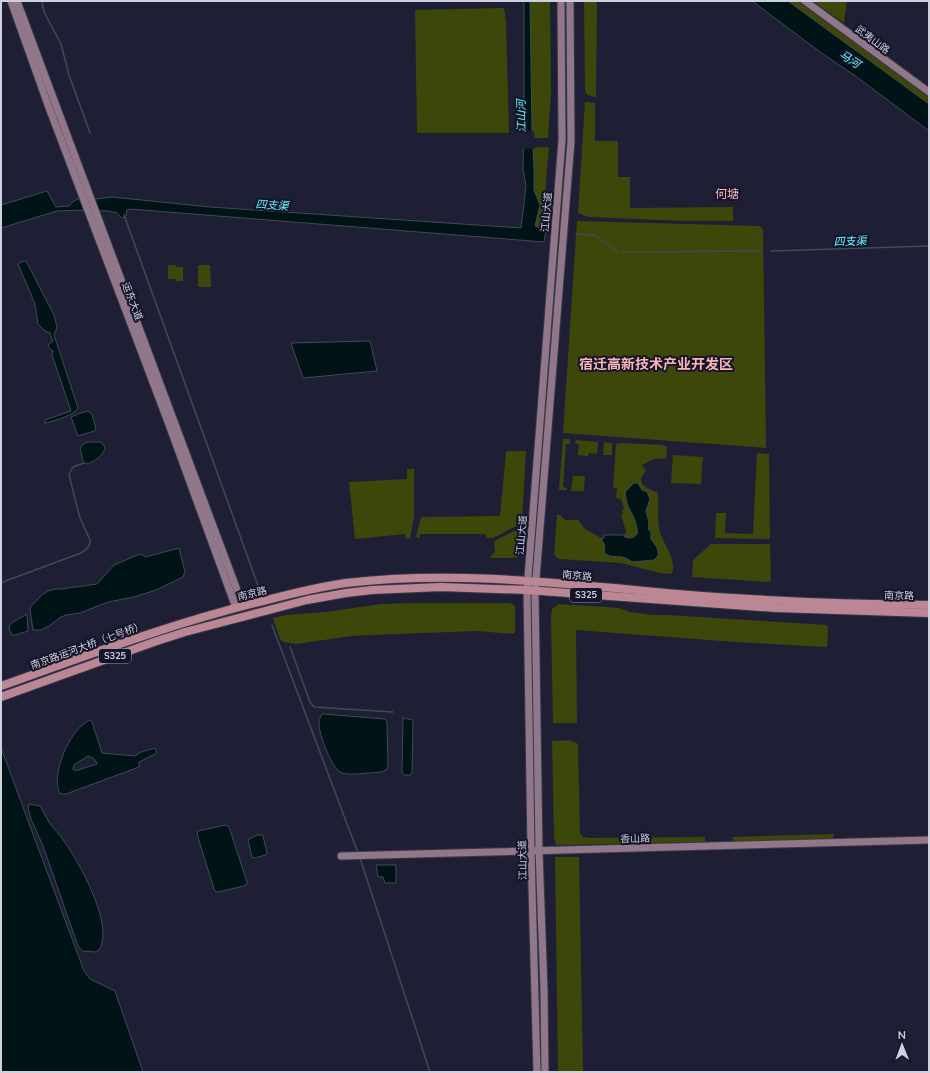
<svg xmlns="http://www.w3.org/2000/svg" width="930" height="1073" viewBox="0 0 930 1073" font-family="Mulish,'Noto Sans SC',sans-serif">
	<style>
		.green { fill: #3d470a }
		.water { fill: #001316; stroke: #3e4c52; fill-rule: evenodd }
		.pier { fill: #1e1f34 }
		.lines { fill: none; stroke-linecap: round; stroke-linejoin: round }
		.stream { stroke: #3e4c52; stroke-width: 1.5 }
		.secondary-casing { stroke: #38384a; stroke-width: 9 }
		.primary-casing { stroke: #38384a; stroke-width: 10 }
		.secondary { stroke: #90778a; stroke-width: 7 }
		.primary { stroke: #bb8794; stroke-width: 8 }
		.labels { text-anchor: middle; stroke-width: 4; stroke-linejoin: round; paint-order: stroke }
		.shield { fill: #151529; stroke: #9798a8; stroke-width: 1 }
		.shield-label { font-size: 9px; font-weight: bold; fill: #cfd0df }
		.street-label { font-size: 10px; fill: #cfd0df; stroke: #151529 }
		.water-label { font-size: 11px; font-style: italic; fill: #6af0fe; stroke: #151529 }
		.quarter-label { font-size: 12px; fill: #f9b4b8; stroke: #151529 }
		.district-label { font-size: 14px; font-weight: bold; fill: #f9b4b8; stroke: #151529 }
	</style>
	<rect width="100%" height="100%" fill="#1e1f34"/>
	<g class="green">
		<polygon points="530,1 550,1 551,93 548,138 532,138"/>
		<polygon points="584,1 597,1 596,97 587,95 585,91"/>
		<polygon points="788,1 802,1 929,95 929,104"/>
		<polygon points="812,1 847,1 844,23"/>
		<polygon points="504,8 506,21 509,133 419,133 417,132 415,10"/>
		<polygon points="585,102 595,103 595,141 618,141 618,177 630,177 630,208 733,207 733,221 685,221 589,217 578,213"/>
		<polygon points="533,147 549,147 542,228 535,226 540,205 534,190 534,168"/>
		<polygon points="577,221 760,226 763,230 766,448 563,433"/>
		<polygon points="168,265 175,265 176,267 183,267 183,281 176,281 176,279 168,279"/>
		<polygon points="198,265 210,265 211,287 198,287"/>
		<polygon points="563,439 570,439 570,444 566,444 563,487 567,488 567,490 559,490"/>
		<polygon points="576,440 598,442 597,454 589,453 588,456 578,455 579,444 575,444"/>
		<polygon points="604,442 612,443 612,455 603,455"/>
		<path d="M 621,443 L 663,445 L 667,447 L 666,458 L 654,459 L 642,465 L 646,471 C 633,485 649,488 658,493 C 659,505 657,516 659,528 C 662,545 677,556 672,574 L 660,573 L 621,563 L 560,559 L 557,558 L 554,554 L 557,515 L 560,515 L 565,520 L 578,520 L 585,529 L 601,538 L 604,538 L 604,535 L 625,535 L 626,531 L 621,515 L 623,515 L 622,510 L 624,509 L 621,499 L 616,498 L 617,488 L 613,488 L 616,444 Z"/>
		<polygon points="507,451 526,451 522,521 520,524 493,538 486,538 486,534 420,534 420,538 416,537 421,517 500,516 506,452"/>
		<polygon points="757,453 769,454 770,539 715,538 716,513 726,513 725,533 753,534"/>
		<polygon points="673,455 703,457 701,484 671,483"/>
		<polygon points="407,469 414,469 414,517 410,538 406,539 405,534 355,539 349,482 407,479"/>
		<polygon points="573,476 585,476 584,491 571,491"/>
		<polygon points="518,529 521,530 520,553 518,557 511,558 489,558 495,552 494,542 496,540"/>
		<polygon points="711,544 770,544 771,581 768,582 692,577 693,560"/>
		<polygon points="416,603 510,603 515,606 515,632 513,634 477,631 371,635 351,636 297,644 284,642 280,639 273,618 287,615 326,612 381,604"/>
		<polygon points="559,604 619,608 629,612 653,615 667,615 827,625 828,631 827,647 735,642 576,630 577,723 553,723 551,618 552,609"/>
		<polygon points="570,740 578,744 580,833 583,837 592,838 705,837 705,842 556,845 554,837 552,741"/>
		<polygon points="834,834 832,840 735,842 732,837"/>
		<polygon points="555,857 579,857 583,1072 558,1072"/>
	</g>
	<g class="water">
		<polygon points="524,1 530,1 532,131 534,168 534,190 540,205 535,226 546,230 544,242 130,209 127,210 126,216 122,218 117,213 109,211 82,210 57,211 1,228 1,205 47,191 56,207 69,206 74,201 78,199 88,200 112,197 210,207 521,228 526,186 523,169 524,118"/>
		<polygon points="752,1 788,1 929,104 929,131 854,75 820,52"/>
		<path d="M 26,261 L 54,315 L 57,327 L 54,335 L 78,408 C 75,415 54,421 46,423 L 44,423 L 45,420 L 71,411 L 52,355 L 53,351 L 50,349 L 48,345 L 53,341 L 50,333 L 45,331 L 38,324 L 35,304 L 18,264 L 21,262 Z"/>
		<polygon points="370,341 377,371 303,378 291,343"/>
		<polygon points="88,411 92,414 96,429 94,431 78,436 71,417 78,414"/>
		<path d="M 88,442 L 100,442 L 104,445 L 105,449 C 101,457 94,462 86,464 L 83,461 L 80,448 L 83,444 Z"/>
		<path d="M 634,483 L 638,483 L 642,490 L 647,492 L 650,499 L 646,511 L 649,522 L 648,529 L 651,532 L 651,539 C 655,545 659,548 658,556 L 654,560 L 632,562 C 621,552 611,561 604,552 L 605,546 L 601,538 L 604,538 L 604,535 L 624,535 L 625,537 C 630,539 634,538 637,534 C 639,526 631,512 628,506 C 626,502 626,497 625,492 Z"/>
		<polygon points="179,548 185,572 183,577 156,590 134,597 108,602 80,613 66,615 61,617 49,626 41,630 33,630 30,610 31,606 42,595 48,591 55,589 61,589 97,584 114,565 140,554 146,557"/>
		<polygon points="27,614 28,631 15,635 12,635 9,629 10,624"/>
		<path d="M 323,714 L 385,719 L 387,722 L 388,765 L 387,769 L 382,772 C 371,772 353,776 342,773 C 332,770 319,734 319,724 C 319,721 320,718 321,715 Z"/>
		<polygon points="403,718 413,720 412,773 410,775 405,775 402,773"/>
		<path d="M 90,720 L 92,722 L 102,753 L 135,756 L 141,752 L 155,748 L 157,753 L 139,762 L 139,767 L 66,794 L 60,794 C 50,775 70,728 90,720 ZM 88,756 L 93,758 L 97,763 L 97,764 L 75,771 L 73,769 L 74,765 Z"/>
		<polygon points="1,748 84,971 90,979 115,991 143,1072 1,1072"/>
		<path d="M 29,804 L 40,806 C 43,811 46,817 49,822 C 53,829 60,834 64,841 C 79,862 115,926 99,950 L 95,952 L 82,951 L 78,946 L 43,846 L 31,819 L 28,808 Z"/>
		<polygon points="225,825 228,826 230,830 247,882 247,884 244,886 218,892 216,892 214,889 197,834 198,831"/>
		<polygon points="257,835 262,835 263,836 267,853 266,855 254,858 252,857 248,840"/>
		<polygon points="376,865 396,865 396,883 385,883 383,877 378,877"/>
	</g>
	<polygon class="pier" points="522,131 534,131 535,149 522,149"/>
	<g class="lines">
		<g class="stream">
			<polyline points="42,1 43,8 45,14 61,44 69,75 90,133"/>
			<polyline points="124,215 260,591"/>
			<polyline points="576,234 594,235 618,252"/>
			<polyline points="771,251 929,246"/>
			<polyline points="623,252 762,251"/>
			<path d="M 1,583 L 8,580 L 81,553 C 86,550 91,546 90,540 L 80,518 L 74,495 L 69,474 L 73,467 L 84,463"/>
			<polyline points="272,625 358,853"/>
			<polyline points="290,647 310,702 314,707 393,712"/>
			<polyline points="360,858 430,1072"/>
		</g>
		<defs>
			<g id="secondary">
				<polyline points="11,1 48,105 168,422 236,608"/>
				<polyline points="17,1 243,606"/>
				<polyline points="805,1 929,92"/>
				<polyline points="341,856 929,840"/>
				<polyline points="537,1072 531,851 527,590 562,140 561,1"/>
				<polyline points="545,1072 544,990 539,850 535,591 571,141 570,1"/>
			</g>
			<g id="primary">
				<path d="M 1,686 C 88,655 173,623 263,601 C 290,594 318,587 346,583 C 456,570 568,584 678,594 C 761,601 845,604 929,605"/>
				<polyline points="1,697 154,642 185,632 307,600 346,593 372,590 441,587 527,590 776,608 929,613"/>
			</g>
		</defs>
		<use href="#secondary" class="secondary-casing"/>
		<use href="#primary" class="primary-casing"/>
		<use href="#secondary" class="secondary"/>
		<use href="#primary" class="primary"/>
	</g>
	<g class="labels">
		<g class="shield">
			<rect x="570" y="588" width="32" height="14" rx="3"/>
			<rect x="99" y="649" width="32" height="14" rx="3"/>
		</g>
		<g class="shield-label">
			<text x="586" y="598">S325</text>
			<text x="115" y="659">S325</text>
		</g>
		<g class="street-label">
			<text transform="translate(873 39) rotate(37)" y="4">武夷山路</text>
			<text transform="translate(546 212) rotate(-85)" y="4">江山大道</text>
			<text transform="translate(133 301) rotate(69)" y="4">运东大道</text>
			<text transform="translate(521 535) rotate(-85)" y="4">江山大道</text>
			<text transform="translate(577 575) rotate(5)" y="4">南京路</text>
			<text transform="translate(252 593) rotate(-14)" y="4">南京路</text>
			<text transform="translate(899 595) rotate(1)" y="4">南京路</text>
			<text transform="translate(87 645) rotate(-20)" y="4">南京路运河大桥（七号桥）</text>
			<text transform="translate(635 838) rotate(-2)" y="4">香山路</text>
			<text transform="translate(522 860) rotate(-91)" y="4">江山大道</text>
		</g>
		<g class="water-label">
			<text transform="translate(850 59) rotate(34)" y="4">马河</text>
			<text transform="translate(521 116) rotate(-91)" y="4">江山河</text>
			<text transform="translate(272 205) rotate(4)" y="4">四支渠</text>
			<text transform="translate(850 241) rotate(-2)" y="4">四支渠</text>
		</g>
		<g class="quarter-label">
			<text x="727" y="198">何塘</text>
		</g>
		<g class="district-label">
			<text x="656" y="369">宿迁高新技术产业开发区</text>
		</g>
	</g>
	<rect width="930" height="1073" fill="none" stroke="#cfd0df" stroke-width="4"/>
	<g transform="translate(902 1045) rotate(359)" stroke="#151529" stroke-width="3" paint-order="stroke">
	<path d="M0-3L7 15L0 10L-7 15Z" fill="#cfd0df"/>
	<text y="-6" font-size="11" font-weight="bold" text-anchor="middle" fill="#cfd0df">N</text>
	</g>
</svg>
